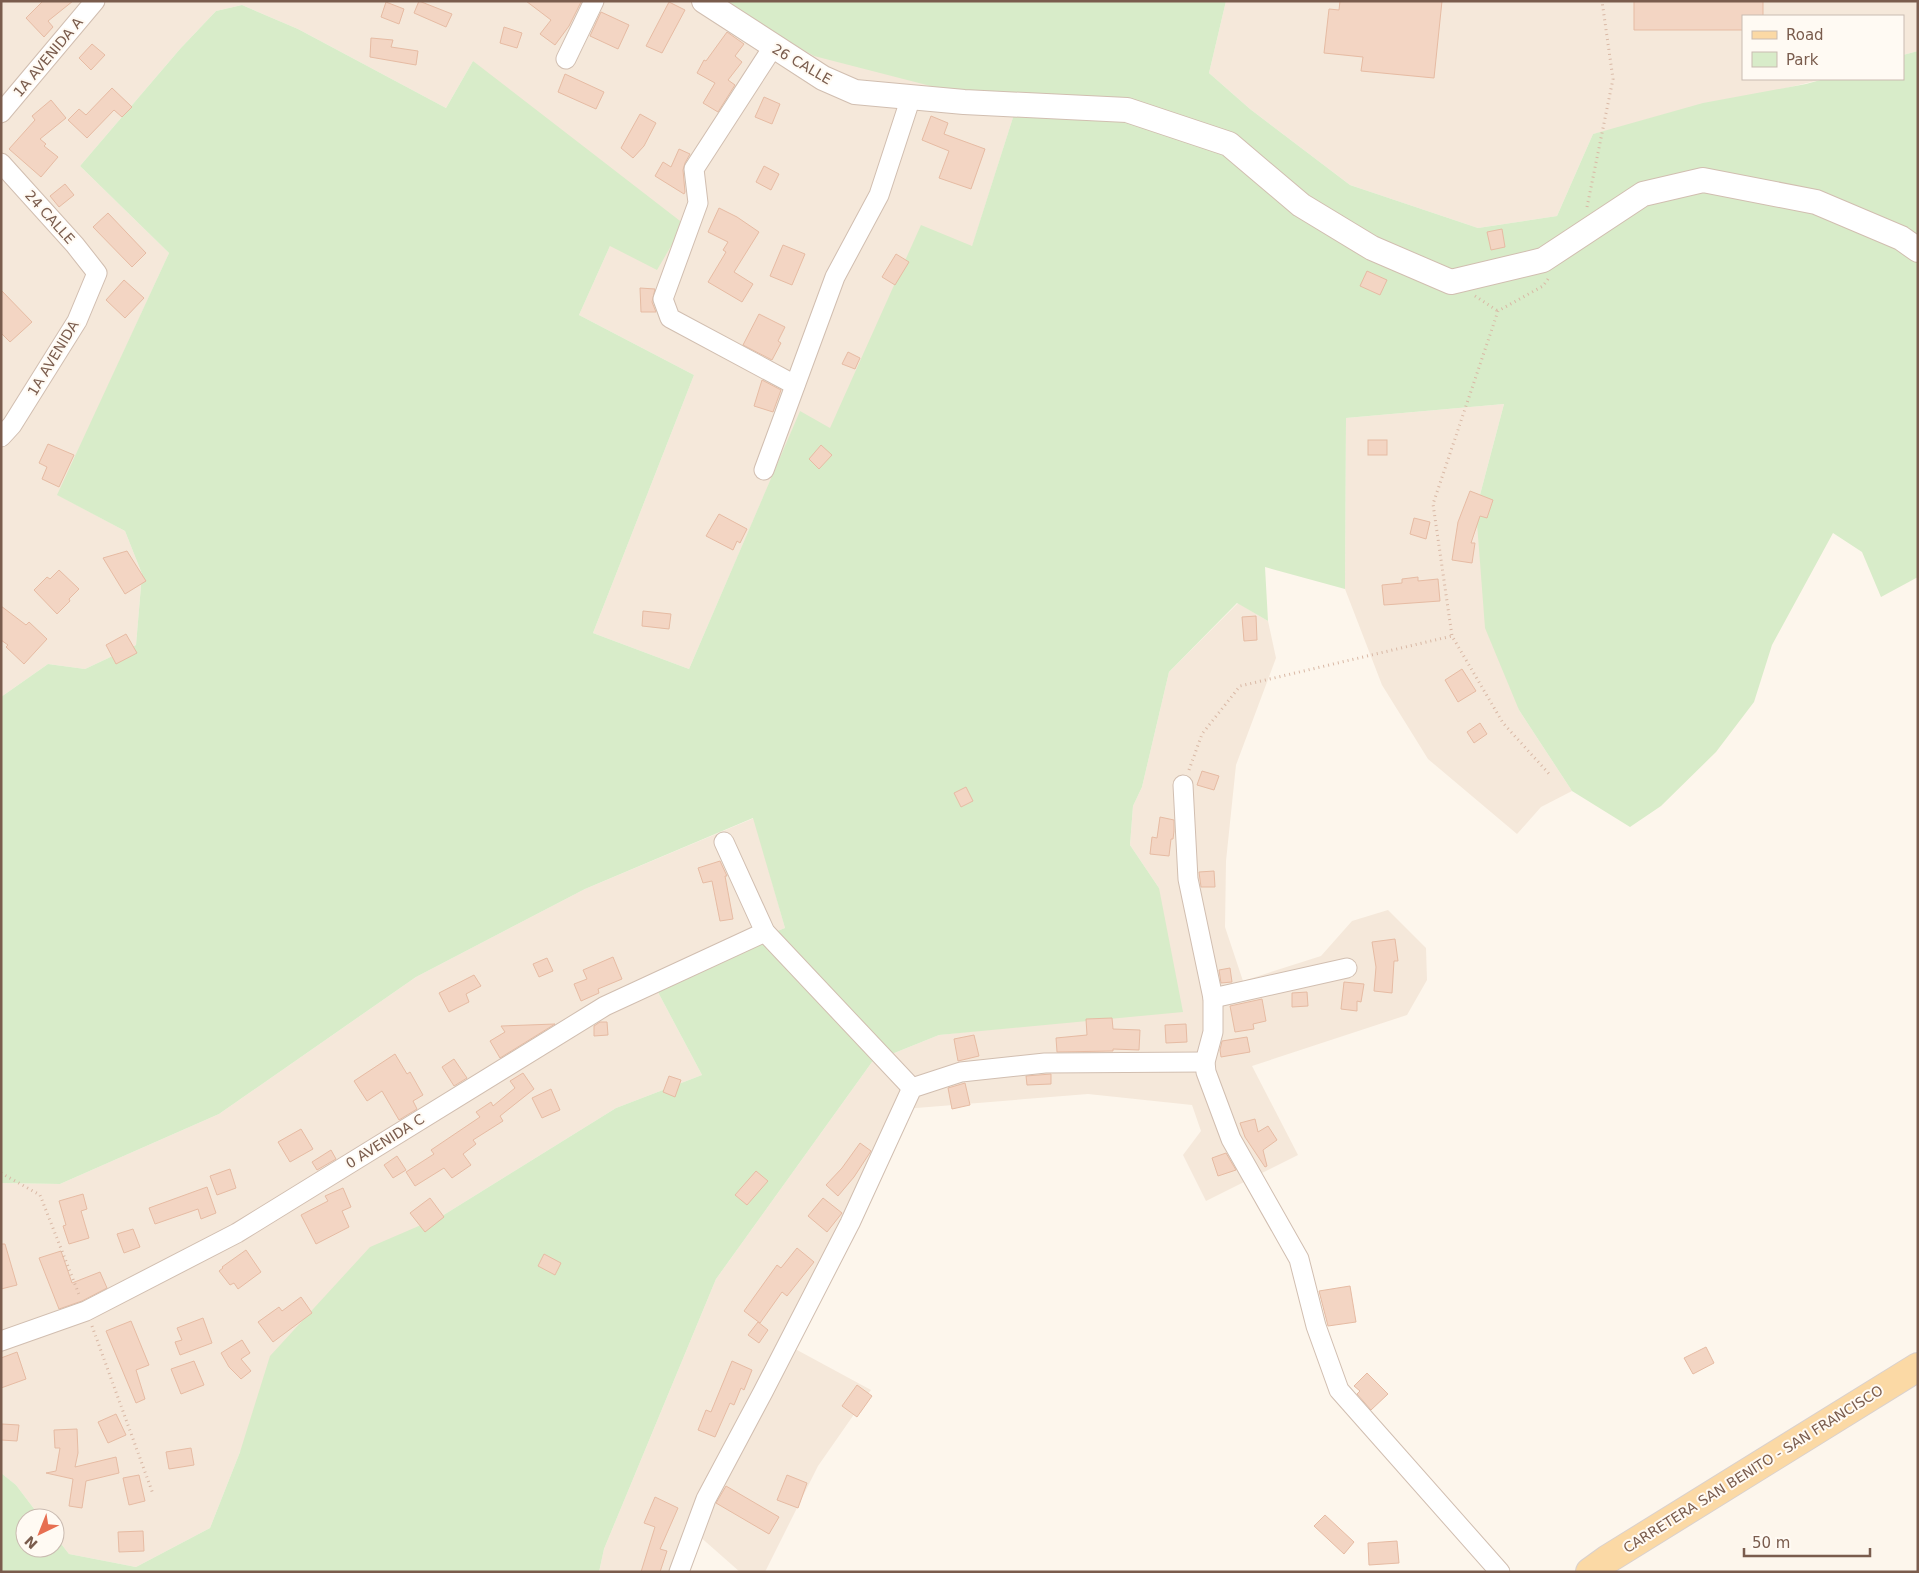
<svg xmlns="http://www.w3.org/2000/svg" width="1919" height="1573" viewBox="0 0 1919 1573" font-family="'DejaVu Sans',sans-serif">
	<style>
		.residential { fill: #f5e8da }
		.green { fill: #d8ecc9 }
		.building { fill: #f3d5c3; stroke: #e6bba3 }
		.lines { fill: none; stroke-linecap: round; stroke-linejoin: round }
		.minor-casing { stroke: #d1beb0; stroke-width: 21 }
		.tertiary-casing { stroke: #d1beb0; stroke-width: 26 }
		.primary-casing { stroke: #dad1cd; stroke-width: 30 }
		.path { stroke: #d9b8a5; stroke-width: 3; stroke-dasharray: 1 4; stroke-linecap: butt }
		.minor { stroke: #fff; stroke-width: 19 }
		.tertiary { stroke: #fff; stroke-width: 24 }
		.primary { stroke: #fbd9a5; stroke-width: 28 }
		.labels { text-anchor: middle; stroke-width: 4; stroke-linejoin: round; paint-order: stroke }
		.street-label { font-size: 14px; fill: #7a5c4d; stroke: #fffaf3 }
	</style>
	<rect width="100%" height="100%" fill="#fdf6ec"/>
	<g class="residential">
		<polygon points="1,1 718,1 1016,108 972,247 830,429 800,412 689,669 593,633 694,375 579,315 610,246 473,61 446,108 298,29 242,5 216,11 180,49 80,166 169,253 58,495 125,531 142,574 136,645 85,669 48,664 1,697"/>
		<polygon points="1226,1 1918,1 1918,51 1903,55 1903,16 1743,16 1743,79 1824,79 1593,134 1557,216 1478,228 1350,185 1250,109 1209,73"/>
		<polygon points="1504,404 1476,510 1519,710 1572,791 1541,807 1517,834 1428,759 1382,685 1345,589 1346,418"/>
		<polygon points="1238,603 1268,621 1276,658 1236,765 1226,861 1225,927 1243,981 1321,956 1352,921 1388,910 1426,948 1427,980 1407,1015 1252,1066 1298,1155 1206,1201 1183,1155 1201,1131 1192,1105 1088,1094 904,1109 786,1344 871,1390 818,1466 765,1572 740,1572 698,1535 684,1572 599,1572 604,1549 716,1279 872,1062 939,1035 1010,1027 1159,888 1130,845 1133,806 1142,787 1169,672"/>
		<polygon points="754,818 785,928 651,979 702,1075 616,1108 442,1216 240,1452 210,1528 136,1567 69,1554 55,1536 55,1518 41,1518 16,1485 1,1473 1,1183 60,1184 219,1114 416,977 585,889"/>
	</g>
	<polygon class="green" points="718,1 1226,1 1209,73 1250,109 1350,185 1478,228 1557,216 1593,134 1703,103 1806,84 1824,79 1903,79 1903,55 1918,51 1918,577 1881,597 1862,552 1833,533 1772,645 1754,702 1716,752 1661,806 1630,827 1572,791 1519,710 1485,628 1476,510 1504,404 1346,418 1345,589 1265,567 1268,621 1237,603 1169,672 1142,787 1133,806 1130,845 1159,888 1183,1012 939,1035 872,1062 716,1279 604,1549 599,1572 1,1572 1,1473 16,1485 41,1518 25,1518 25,1548 55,1548 55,1536 69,1554 136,1567 210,1528 240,1452 270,1356 370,1247 442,1216 616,1108 702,1075 651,979 785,928 753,818 585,889 416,977 219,1114 60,1184 1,1183 1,697 48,664 85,669 136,645 142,574 125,531 57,495 169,253 80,166 180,49 216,11 242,5 298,29 446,108 473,61 684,224 657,270 610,246 579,315 694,375 593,633 689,669 800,411 830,428 921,225 972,246 1016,108 814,56"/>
	<g class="building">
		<polygon points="43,1 73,1 48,21 53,27 44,37 26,18"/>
		<polygon points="419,1 452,14 446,27 414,13"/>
		<polygon points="526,1 579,1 581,2 569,26 555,45 540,34 551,20"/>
		<polygon points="1340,1 1442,1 1434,78 1361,71 1363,57 1324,53 1329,9 1339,10"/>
		<polygon points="1634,1 1763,1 1763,16 1743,16 1743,30 1634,30"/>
		<polygon points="386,2 404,9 399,24 381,17"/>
		<polygon points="669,2 685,10 662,53 646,46"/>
		<polygon points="601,12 629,25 618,49 590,36"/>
		<polygon points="504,27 522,33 517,48 500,43"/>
		<polygon points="727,32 744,44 735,56 742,62 728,80 735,85 718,112 703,103 715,83 697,73 704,60 706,61"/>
		<polygon points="371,38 393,40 391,47 418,51 416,65 370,57"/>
		<polygon points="92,44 105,55 91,70 79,58"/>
		<polygon points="565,74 604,92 596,109 558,92"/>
		<polygon points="112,88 132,107 122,117 114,110 87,138 68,120 79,109 86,115"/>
		<polygon points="764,97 780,104 772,124 755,117"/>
		<polygon points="51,100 66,118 40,139 46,144 44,146 58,157 41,177 9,149 35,120 32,116"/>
		<polygon points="640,114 656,123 644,146 633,158 621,148"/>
		<polygon points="931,116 948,123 944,134 985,149 971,189 939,178 949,151 922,140"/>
		<polygon points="679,149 690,154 685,163 683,170 685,192 684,194 655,176 663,162 671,167"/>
		<polygon points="764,166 779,174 771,190 756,182"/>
		<polygon points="65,184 74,195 59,207 50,196"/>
		<polygon points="719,208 737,217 759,232 734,272 753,284 742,302 708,282 726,252 723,250 728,242 708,232"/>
		<polygon points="108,213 146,253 132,267 93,227"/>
		<polygon points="1502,229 1505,247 1491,250 1487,232"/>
		<polygon points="783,245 805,254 792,285 770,276"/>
		<polygon points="896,254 909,262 895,285 882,277"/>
		<polygon points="1367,271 1387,280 1380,295 1360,286"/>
		<polygon points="124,280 144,298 125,318 106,300"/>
		<polygon points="640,288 655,289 652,302 656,312 641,312"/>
		<polygon points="1,290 32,322 10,342 1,333"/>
		<polygon points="759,314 785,327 778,341 781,343 772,360 743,345"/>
		<polygon points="848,352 860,358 855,369 842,364"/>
		<polygon points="762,380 781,390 773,412 754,406"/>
		<rect x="1368" y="440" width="19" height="15"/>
		<polygon points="48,444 74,455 59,487 42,479 47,467 39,463"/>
		<polygon points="821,445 832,455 819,469 809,459"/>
		<polygon points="1470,491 1493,500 1487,518 1480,516 1471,543 1475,543 1472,563 1452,560 1458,522"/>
		<polygon points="719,514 747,529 740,543 737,541 733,550 706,536"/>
		<polygon points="1414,518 1430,522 1426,539 1410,534"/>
		<polygon points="127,551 146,581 125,594 103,558"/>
		<polygon points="59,570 79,589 69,599 70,601 57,614 34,590 47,577 50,579"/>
		<polygon points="1418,577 1418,581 1438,579 1440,601 1384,605 1382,585 1402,583 1402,579"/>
		<polygon points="1,606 26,625 29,622 47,639 24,664 6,647 8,645 1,640"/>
		<polygon points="643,611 671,614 669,629 642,626"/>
		<polygon points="1256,616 1257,640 1244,641 1242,617"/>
		<polygon points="126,634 137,653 116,664 106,645"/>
		<polygon points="1462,669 1476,691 1458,702 1445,680"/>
		<polygon points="1480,723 1487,734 1474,743 1467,732"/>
		<polygon points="1202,771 1219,776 1214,790 1197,785"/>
		<polygon points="966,787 973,801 961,807 954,793"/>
		<polygon points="1160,817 1174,820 1174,831 1173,839 1171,839 1169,856 1150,854 1152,837 1157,838"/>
		<polygon points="720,861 727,876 725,876 733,919 720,921 712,881 703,883 698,868"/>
		<polygon points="1214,871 1215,887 1201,887 1199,872"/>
		<polygon points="1395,939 1398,961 1394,961 1392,993 1374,991 1376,967 1372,942"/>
		<polygon points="613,957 622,979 598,989 599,993 581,1001 574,984 587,979 583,970"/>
		<polygon points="547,958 553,971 539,977 533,964"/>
		<polygon points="1230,968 1232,982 1221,983 1219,970"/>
		<polygon points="474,975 481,986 466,994 469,1002 449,1012 439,993"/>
		<polygon points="1344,982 1364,984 1361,1002 1357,1001 1357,1011 1341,1009"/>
		<polygon points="1307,992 1308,1006 1292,1007 1292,993"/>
		<polygon points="1262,999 1266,1021 1253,1024 1254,1029 1235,1032 1230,1006"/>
		<polygon points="1112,1018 1113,1029 1140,1030 1139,1050 1113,1049 1113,1051 1057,1052 1056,1038 1087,1035 1086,1019"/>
		<polygon points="600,1022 607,1022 608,1035 594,1036 594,1026"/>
		<polygon points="555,1024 500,1058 490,1041 505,1032 501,1026"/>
		<polygon points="1186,1024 1187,1042 1166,1043 1165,1025"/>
		<polygon points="974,1035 979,1056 958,1061 954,1039"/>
		<polygon points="1247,1037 1250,1052 1221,1057 1220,1050 1222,1041"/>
		<polygon points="395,1054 407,1074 410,1072 423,1095 413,1101 417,1109 399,1120 382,1091 367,1101 354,1081"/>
		<polygon points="454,1059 467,1078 454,1086 442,1067"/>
		<polygon points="523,1073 534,1089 500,1116 503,1121 473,1140 476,1144 463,1154 471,1165 452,1178 444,1168 415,1186 406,1172 434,1154 431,1150 480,1117 476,1112 491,1102 493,1106 515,1088 510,1081"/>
		<polygon points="1051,1074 1051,1084 1027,1085 1026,1076"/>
		<polygon points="669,1076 681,1080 675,1097 663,1092"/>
		<polygon points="965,1083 970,1105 952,1109 948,1088"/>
		<polygon points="551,1089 560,1110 542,1118 532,1098"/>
		<polygon points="1255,1119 1258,1132 1268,1126 1277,1140 1263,1150 1267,1166 1265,1167 1245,1137 1240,1123"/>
		<polygon points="301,1129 313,1149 290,1162 278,1142"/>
		<polygon points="860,1143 871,1151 854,1177 838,1196 826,1185 842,1168"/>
		<polygon points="331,1150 336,1159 317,1170 312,1162"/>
		<polygon points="1226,1153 1236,1170 1218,1176 1212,1158"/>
		<polygon points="397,1156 406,1170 393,1178 384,1165"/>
		<polygon points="230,1169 236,1188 217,1195 210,1176"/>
		<polygon points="756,1171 768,1181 747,1205 735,1195"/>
		<polygon points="207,1187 216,1213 201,1219 198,1209 155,1224 149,1208"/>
		<polygon points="343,1188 351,1207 342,1211 349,1227 316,1244 301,1215 328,1201 325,1196"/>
		<polygon points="83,1194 87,1209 81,1211 89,1238 69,1244 63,1226 66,1225 59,1201"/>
		<polygon points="430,1198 444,1217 425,1232 410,1213"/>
		<polygon points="823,1198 842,1213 827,1232 808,1216"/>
		<polygon points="133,1229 140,1247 124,1253 117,1234"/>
		<polygon points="1,1244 5,1244 17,1285 1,1289"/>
		<polygon points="797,1248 814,1262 787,1296 782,1292 760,1323 744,1311 777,1265 781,1268"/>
		<polygon points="246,1250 261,1272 238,1289 234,1283 230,1285 219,1271 223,1268 222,1267"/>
		<polygon points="61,1251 72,1283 100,1272 107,1288 82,1301 59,1309 39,1258"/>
		<polygon points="544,1254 561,1263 555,1275 538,1266"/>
		<polygon points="1350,1286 1356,1322 1328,1326 1319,1291"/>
		<polygon points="301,1297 312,1313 273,1342 258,1322 279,1307 282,1311"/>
		<polygon points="203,1318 212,1343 180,1355 175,1342 182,1340 177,1328"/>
		<polygon points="131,1321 149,1365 136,1370 145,1399 136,1403 106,1331"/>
		<polygon points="758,1322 768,1330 759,1343 748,1335"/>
		<polygon points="242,1340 250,1353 241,1359 251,1371 241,1379 229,1367 221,1353"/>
		<polygon points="1706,1347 1714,1363 1693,1374 1684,1358"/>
		<polygon points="17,1352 26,1379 1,1388 1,1358"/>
		<polygon points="194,1361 204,1385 181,1394 171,1369"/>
		<polygon points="732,1361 752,1370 744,1390 741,1388 734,1405 730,1403 715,1437 698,1430 706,1410 711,1412"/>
		<polygon points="1367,1373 1388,1394 1371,1410 1357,1394 1360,1391 1354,1386"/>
		<polygon points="857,1385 872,1396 857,1417 842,1406"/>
		<polygon points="116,1414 126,1435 108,1443 98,1422"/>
		<polygon points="2,1424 19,1425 17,1441 1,1440"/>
		<polygon points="77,1429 78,1453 75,1467 116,1457 119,1473 86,1481 82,1508 69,1506 73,1479 46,1473 56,1471 60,1448 55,1448 54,1430"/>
		<polygon points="191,1448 194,1465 169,1469 166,1452"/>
		<polygon points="139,1475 145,1501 129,1505 123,1478"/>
		<polygon points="787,1475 807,1483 798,1508 777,1500"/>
		<polygon points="726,1486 779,1517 769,1534 716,1503"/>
		<polygon points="655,1497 678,1508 660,1549 667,1551 660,1572 641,1572 655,1527 644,1523"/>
		<polygon points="1325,1515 1354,1542 1344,1554 1314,1526"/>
		<polygon points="143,1531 144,1551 119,1552 118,1532"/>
		<polygon points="1397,1541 1399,1563 1369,1565 1368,1543"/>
	</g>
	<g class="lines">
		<defs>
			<g id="minor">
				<polyline points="773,47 694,169 698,203 663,299 670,318 795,385"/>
				<polyline points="566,59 594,1"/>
				<polyline points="1,113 95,1"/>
				<polyline points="1,163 75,245 97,273 77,321 12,425 1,437"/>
				<polyline points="764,470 835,277 879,195 911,97"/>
				<polyline points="1183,785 1188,879 1213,998 1213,1032 1205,1062 1206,1072 1231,1139 1299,1259 1316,1326 1339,1390 1500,1572"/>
				<polyline points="724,842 765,932 912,1088"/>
				<polyline points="1213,998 1347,968"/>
				<polyline points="1,1341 86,1311 237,1233 605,1006 765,932"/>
				<polyline points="679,1572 706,1499 763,1392 850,1223 912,1088 961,1072 1045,1063 1205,1062"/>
			</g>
			<polyline id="tertiary" points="704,1 823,78 855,92 964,102 1127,110 1229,144 1301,205 1372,248 1451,282 1543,260 1643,194 1703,180 1816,202 1901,238 1918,250"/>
			<polyline id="primary" points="1590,1572 1608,1559 1918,1367"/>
		</defs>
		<use href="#minor" class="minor-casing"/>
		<use href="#tertiary" class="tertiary-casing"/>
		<use href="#primary" class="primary-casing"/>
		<g class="path">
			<polyline points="1587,207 1613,79 1602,1"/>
			<polyline points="1548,279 1543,286 1498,311 1433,504 1452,636 1503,723 1551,776"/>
			<polyline points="1475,296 1498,311"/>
			<polyline points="1189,770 1202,734 1240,686 1452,636"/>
			<polyline points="1,1173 40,1195 80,1297"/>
			<polyline points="92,1326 153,1494"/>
		</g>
		<use href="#minor" class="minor"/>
		<use href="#tertiary" class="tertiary"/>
		<use href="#primary" class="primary"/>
	</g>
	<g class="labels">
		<g class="street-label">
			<text transform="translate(48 57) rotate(-50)" y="5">1A AVENIDA A</text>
			<text transform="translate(802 64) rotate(30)" y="5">26 CALLE</text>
			<text transform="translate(50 217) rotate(48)" y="5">24 CALLE</text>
			<text transform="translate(53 358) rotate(-59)" y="5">1A AVENIDA</text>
			<text transform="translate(385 1141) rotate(-32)" y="5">0 AVENIDA C</text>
			<text transform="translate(1753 1469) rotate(-32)" y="5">CARRETERA SAN BENITO - SAN FRANCISCO</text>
		</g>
	</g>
	<rect width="1919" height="1573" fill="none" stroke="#7a5c4d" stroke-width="5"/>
	<rect x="1742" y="15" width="162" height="65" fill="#fffaf3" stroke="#cabbb1"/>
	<rect x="1752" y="31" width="25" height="8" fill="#fbd9a5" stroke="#cabbb1"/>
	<text x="1786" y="40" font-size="15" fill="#7a5c4d">Road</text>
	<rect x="1752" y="52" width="25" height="15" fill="#d8ecc9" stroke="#cabbb1"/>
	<text x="1786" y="65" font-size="15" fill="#7a5c4d">Park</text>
	<g transform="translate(40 1533) rotate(223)"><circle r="24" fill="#fffaf3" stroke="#cabbb1"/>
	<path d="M0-4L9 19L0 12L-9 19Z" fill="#e76f51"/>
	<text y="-8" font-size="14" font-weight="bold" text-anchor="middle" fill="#7a5c4d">N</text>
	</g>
	<path d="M1744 1548v8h126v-8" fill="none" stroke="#7a5c4d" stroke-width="2.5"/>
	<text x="1752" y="1548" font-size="15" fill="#7a5c4d" stroke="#fffaf3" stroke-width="4" paint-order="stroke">50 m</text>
</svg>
